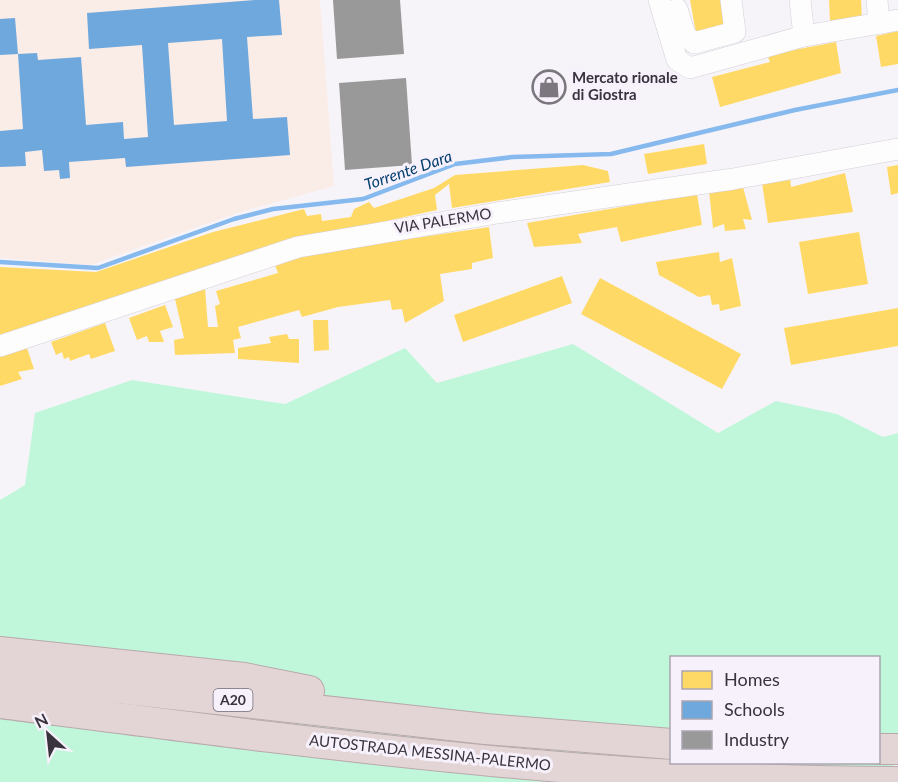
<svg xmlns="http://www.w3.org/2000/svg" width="898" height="782" viewBox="0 0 898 782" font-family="Lato,sans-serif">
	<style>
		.education { fill: #faece7 }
		.green { fill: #c0f7db; fill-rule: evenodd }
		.homes { fill: #ffd966 }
		.schools { fill: #6fa8dc; fill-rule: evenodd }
		.industry { fill: #999 }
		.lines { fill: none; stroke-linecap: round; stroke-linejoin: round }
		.stream { stroke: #86b9ed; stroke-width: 4.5 }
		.minor-casing { stroke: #d3cfd6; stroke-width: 22 }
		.highway-casing { stroke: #b9a9ac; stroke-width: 32 }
		.minor { stroke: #fefdfe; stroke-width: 21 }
		.highway { stroke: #e3d5d6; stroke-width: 30 }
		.labels { text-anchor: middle; stroke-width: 6; stroke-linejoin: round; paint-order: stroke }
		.shield { fill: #f7f1fc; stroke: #726c77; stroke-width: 1.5 }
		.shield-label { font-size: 14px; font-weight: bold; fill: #39333e }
		.poi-label { font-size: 15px; font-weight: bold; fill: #39333e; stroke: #f7f1fc; text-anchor: start }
		.street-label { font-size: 15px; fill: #39333e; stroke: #f7f1fc }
		.water-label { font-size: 16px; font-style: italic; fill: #043e6c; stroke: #f7f1fc }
	</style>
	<rect width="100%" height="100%" fill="#f7f4f9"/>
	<polygon class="education" points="0,0 320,0 334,186 240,212 90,265 0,258"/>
	<path class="green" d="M 573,344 L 718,433 L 776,401 L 837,414 L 883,437 L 898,433 L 898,737 L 891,782 L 0,782 L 0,500 L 25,485 L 35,413 L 132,380 L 285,404 L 405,348 L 437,383 ZM 672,658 L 878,658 L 878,762 L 672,762 Z"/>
	<g class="homes">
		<polygon points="690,0 721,0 725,28 696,33"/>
		<polygon points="829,0 861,0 862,19 830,22"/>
		<polygon points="898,31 898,64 881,67 876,36"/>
		<polygon points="836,42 841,73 720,107 712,77 770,62 767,55"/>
		<polygon points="704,144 707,164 648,174 644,154"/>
		<polygon points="583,165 608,171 610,182 452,208 449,184 435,195 437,210 299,240 0,335 0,267 96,272 213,232 304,209 307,216 321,214 322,221 351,217 354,209 369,202 374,208 434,188 455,175"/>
		<polygon points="898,165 898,193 891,195 887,167"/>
		<polygon points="845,173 853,212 768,223 762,183 790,176 791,187"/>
		<polygon points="743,187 752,220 743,219 746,229 725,231 724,224 713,228 709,191"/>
		<polygon points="697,194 702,225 621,242 617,227 578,234 582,243 534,247 527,223"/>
		<polygon points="489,227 493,258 472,263 472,269 440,274 444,301 405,323 402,309 392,310 390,300 338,307 302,317 299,310 238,327 241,338 233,340 235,353 175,355 174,340 184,338 175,299 205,288 208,327 218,327 215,306 220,304 216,291 278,273 275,265 315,253"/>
		<polygon points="859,232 868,284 808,294 799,242"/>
		<polygon points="719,252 720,262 732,258 741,306 720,311 719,304 712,305 710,295 699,297 659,275 656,262"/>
		<polygon points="562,276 572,303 463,342 454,315"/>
		<polygon points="600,278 741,354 722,389 581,314"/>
		<polygon points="165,305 173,327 160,331 164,342 149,342 147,336 137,340 129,318"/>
		<polygon points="898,308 898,346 791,365 784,328"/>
		<polygon points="313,320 328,320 329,350 314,351"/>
		<polygon points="105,323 115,351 91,359 89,354 70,361 69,357 64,359 62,352 56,355 51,342"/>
		<polygon points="287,334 289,339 299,339 299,363 238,359 238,348 271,343 269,337"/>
		<polygon points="27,348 34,369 18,372 22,379 0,386 0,356"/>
	</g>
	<path class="schools" d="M 255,0 L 279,0 L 282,35 L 247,37 L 253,119 L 287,117 L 290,155 L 126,167 L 125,158 L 69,162 L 70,178 L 60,179 L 59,170 L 44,171 L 42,150 L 25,152 L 26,166 L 0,167 L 0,131 L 23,129 L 18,54 L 0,55 L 0,19 L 15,18 L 18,54 L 37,53 L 38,60 L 81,57 L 86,125 L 123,122 L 124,139 L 148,137 L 142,45 L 89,49 L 87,13 ZM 222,39 L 227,121 L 174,125 L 168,43 Z"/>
	<g class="industry">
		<polygon points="333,0 400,0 404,54 337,59"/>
		<polygon points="406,78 412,165 345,170 339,83"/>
	</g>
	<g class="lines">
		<polyline class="stream" points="0,262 98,268 234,219 273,209 363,199 455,164 513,157 611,154 795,110 898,90"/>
		<defs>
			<g id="minor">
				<polyline points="659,0 677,60 690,68 804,36 898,20"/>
				<polyline points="800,0 804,36"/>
				<polyline points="877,0 879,23"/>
				<polyline points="677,9 685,35 694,43 735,32 731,0"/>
				<polyline points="0,346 298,247 497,213 733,179 898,149"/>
			</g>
			<g id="highway">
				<polyline points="0,652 244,678 309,691"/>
				<polyline points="0,675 486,729 672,744"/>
				<path d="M 0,703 C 298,741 597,782 898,782"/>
				<polyline points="878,749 898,749"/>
			</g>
		</defs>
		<use href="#minor" class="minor-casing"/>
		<use href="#highway" class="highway-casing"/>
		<use href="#minor" class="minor"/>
		<use href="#highway" class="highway"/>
	</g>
	<defs>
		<symbol id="shop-ring" viewBox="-11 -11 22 22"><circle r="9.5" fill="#f7f1fc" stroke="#7c777f" stroke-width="1.5"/><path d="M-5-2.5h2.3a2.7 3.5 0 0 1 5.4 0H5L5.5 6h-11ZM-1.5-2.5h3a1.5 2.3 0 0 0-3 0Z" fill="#7c777f"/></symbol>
	</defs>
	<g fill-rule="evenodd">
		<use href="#shop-ring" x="530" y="68" width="38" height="38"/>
	</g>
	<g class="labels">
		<rect class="shield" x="213.5" y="689" width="39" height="22" rx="4.5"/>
		<g class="shield-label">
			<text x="233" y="705">A20</text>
		</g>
		<g class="poi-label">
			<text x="572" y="83">Mercato rionale<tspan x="572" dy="17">di Giostra</tspan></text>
		</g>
		<g class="street-label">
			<text transform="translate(443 221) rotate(-9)" y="5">VIA PALERMO</text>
			<text transform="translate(430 753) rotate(6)" y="5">AUTOSTRADA MESSINA-PALERMO</text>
		</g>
		<g class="water-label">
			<text transform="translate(408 170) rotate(-19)" y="6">Torrente Dara</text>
		</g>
	</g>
	<rect x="670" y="656" width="210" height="108" fill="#f7f1fc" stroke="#aba5b0" stroke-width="1.5"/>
	<rect x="682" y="671" width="30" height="18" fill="#ffd966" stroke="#aba5b0" stroke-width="1.5"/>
	<text x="724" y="686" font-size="18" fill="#39333e">Homes</text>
	<rect x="682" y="701" width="30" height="18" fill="#6fa8dc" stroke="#aba5b0" stroke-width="1.5"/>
	<text x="724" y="716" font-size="18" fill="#39333e">Schools</text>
	<rect x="682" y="731" width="30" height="18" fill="#999999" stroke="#aba5b0" stroke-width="1.5"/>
	<text x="724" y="746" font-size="18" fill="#39333e">Industry</text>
	<g transform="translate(48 734) rotate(333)" stroke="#f7f1fc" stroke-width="4.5" paint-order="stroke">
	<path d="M0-4.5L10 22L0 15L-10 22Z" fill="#39333e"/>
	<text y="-9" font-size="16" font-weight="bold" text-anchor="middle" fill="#39333e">N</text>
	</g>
</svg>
